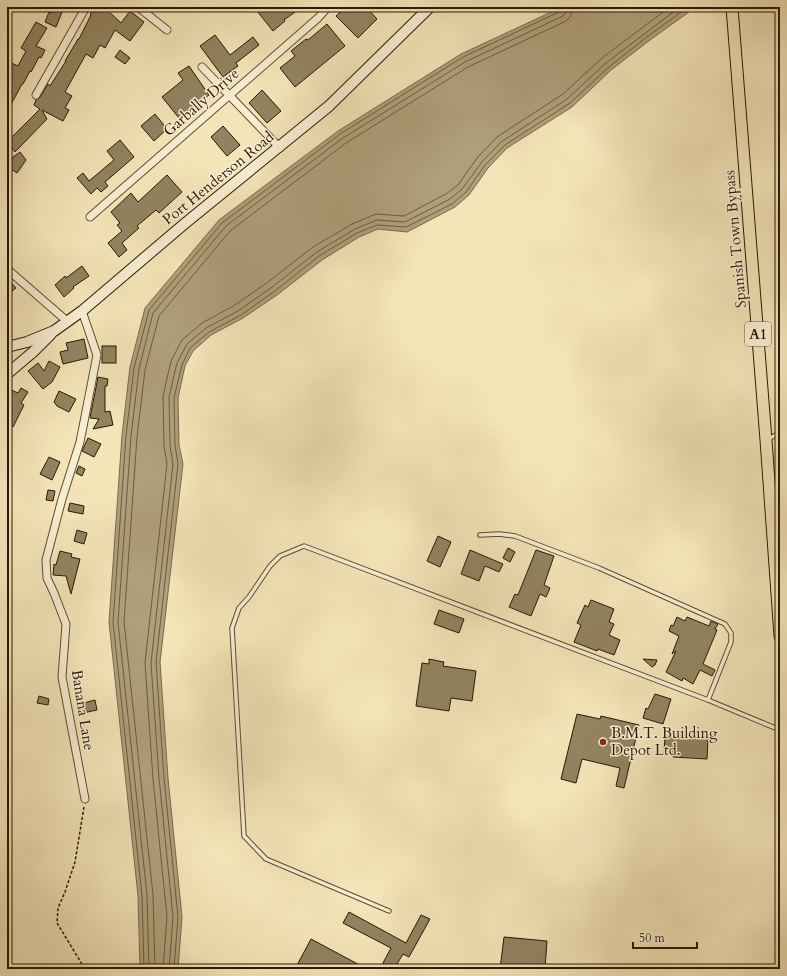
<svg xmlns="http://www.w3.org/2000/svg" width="787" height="976" viewBox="0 0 787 976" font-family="Cardo,serif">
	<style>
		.water { fill: #af9f7b; stroke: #79694b }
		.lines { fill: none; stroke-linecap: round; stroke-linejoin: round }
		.shore { stroke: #6c5c3e; stroke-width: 1 }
		.building { fill: #928361; stroke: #281802 }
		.lane-casing { stroke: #5b4b30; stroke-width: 5.5 }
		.street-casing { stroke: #5b4b30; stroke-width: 9 }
		.secondary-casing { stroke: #281802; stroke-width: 12 }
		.primary-casing { stroke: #281802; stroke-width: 13 }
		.path { stroke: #281802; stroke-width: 1.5; stroke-dasharray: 3 2; stroke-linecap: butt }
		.lane { stroke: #f8eed2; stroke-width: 3.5 }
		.street { stroke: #f8eed2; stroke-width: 7 }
		.secondary { stroke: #f8eed2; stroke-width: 10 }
		.primary { stroke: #f4e5b9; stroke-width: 11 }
		.poi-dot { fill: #8f2418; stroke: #f8eed2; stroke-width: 1.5 }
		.labels { text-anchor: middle; stroke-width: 3; stroke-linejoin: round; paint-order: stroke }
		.shield { fill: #f8eed2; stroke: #665840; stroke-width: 1 }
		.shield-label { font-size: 14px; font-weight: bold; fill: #281802 }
		.street-label { font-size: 15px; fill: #281802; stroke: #f8eed2 }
		.poi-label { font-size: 15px; fill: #281802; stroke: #f8eed2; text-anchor: start }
	</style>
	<rect width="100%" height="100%" fill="#f4e5b9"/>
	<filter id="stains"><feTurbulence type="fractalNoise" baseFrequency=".005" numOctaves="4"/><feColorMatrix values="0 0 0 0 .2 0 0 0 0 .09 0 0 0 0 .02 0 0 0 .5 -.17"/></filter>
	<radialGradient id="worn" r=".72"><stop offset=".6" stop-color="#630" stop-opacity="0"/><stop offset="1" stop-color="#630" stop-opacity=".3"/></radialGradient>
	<polygon class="water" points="562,7 700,7 693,9 650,40 611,70 572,107 507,148 488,168 469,195 455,207 407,232 378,229 359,237 322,260 277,295 243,318 211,335 193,351 185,366 178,398 179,445 183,464 160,662 168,778 182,917 178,969 140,969 138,896 109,622 122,435 130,367 145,308 219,220 338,131 461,54"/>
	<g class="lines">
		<g class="shore">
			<polyline points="144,969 142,896 113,622 126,436 134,368 149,310 222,223 340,134 463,57 559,12 562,10 562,7"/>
			<polyline points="149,969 147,895 118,622 131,436 139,369 153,313 226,226 343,138 465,62 563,16 566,12 567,7"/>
			<polyline points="155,969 153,895 124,622 137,437 145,370 159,316 230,231 346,143 468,67 566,21 571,16 573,7"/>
			<polyline points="163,969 167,917 153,779 145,663 167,464 164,446 163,396 171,361 182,340 202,323 235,305 268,282 313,247 352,224 376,214 404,216 446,194 458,185 477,158 497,137 563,94 602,58 670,7"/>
			<polyline points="169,969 173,917 159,778 151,663 173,464 170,446 169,397 177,363 187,344 206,328 238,311 272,287 317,252 355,229 377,220 405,222 450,199 462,189 482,162 501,142 567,99 606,63 680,7"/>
			<polyline points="174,969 178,917 164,778 156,662 178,464 175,445 174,398 182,365 190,348 209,332 241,315 275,291 319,256 357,233 377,225 406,227 452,204 466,192 485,165 505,145 570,103 609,67 648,36 688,7"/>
		</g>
	</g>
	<g class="building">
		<polygon points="55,7 64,7 56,27 45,22 49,12 52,13"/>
		<polygon points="97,7 104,7 121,23 130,11 144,22 130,41 115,30 105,48 100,45 93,58 86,54 65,92 72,96 65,108 69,110 63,121 42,110 47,119 15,152 7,142 40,109 34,105 36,100 40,97 48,84 50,86 66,61 65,61 78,39 79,39 91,15 90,14"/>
		<polygon points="261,7 302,7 284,20 285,21 273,31 257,11"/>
		<polygon points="345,7 366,7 377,19 358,38 336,16"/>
		<polygon points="36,22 47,28 36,46 45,50 41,58 39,57 31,72 30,71 23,84 22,84 7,112 7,61 18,66 26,51 21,48"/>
		<polygon points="327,24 345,46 295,87 280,68 295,56 291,51 306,39 308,40"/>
		<polygon points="215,35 230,55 253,37 259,45 236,63 238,66 223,77 200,46"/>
		<polygon points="120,50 130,58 125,64 115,57"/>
		<polygon points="189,66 209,95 179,118 162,97 183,80 178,73"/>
		<polygon points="262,90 281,111 267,123 249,103"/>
		<polygon points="155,114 167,129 154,141 141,126"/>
		<polygon points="223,126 240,145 227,156 211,137"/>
		<polygon points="120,140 134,157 105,182 108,186 101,192 97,188 91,194 77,178 83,173 89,181 114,160 107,151"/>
		<polygon points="20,152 26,160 17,173 8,167 13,157"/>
		<polygon points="167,175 182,192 159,213 156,210 137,226 139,228 122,243 127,250 119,257 108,243 122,231 117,225 120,223 111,212 131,193 138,202"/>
		<polygon points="82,266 89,276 73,287 74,288 64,297 55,285 65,276 66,278"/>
		<polygon points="7,278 16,288 7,295"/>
		<polygon points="84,339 88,358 63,364 60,352 68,350 66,343"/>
		<rect x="102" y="346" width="14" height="17"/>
		<polygon points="49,361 60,367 52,382 43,389 28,371 38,363 44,371"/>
		<polygon points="98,377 108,379 107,386 105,386 105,412 110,411 113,425 93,429 99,419 90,418"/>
		<polygon points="7,388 18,393 21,388 28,392 21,403 24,405 13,427 7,424"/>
		<polygon points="59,391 76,399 69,412 57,406 54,402"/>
		<polygon points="88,438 101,444 94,457 82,451"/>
		<polygon points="49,457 60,462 52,480 40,474"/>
		<polygon points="79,466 85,469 82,476 76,473"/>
		<polygon points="48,490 55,491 53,501 46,500"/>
		<polygon points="70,503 84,506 83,514 68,511"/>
		<polygon points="77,530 87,533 84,544 74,541"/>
		<polygon points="438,536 451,542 440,567 427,561"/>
		<polygon points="508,548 515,552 510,562 503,558"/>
		<polygon points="470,550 503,564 499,572 485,566 479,581 461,574"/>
		<polygon points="536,550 554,556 544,585 550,588 546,597 540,594 531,616 509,607 515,594 518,595"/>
		<polygon points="60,551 72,554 71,557 80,559 71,594 66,576 53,575 54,564 56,565"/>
		<polygon points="591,600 614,609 609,622 614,624 609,635 620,640 614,655 598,649 597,651 574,642 581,625 577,623 585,605 588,607"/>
		<polygon points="439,610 464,619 459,633 434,624"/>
		<polygon points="677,617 685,621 687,617 709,626 711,621 718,624 715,629 717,630 703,664 715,670 712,676 700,670 693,684 683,678 682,681 666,672 676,651 672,654 679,636 669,631 671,625 673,626"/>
		<polygon points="429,659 444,662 443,666 476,671 472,701 451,698 449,711 416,706 422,663 429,664"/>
		<polygon points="643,659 657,660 655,665 652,667"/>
		<polygon points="655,694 671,699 663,724 643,718 646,708 648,709"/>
		<polygon points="39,696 49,699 48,705 37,703"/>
		<polygon points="95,700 97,710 83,713 80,704"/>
		<polygon points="577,714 600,719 601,716 639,725 624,788 616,786 620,768 582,759 576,783 561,779"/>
		<polygon points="676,735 708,737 707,759 673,757 673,753 664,752 665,736 676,737"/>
		<polygon points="349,912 406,943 421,915 430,919 409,957 403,954 394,969 383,969 385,965 383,963 391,948 343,923"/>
		<polygon points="504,937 547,941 545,969 500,969"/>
		<polygon points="311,939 367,969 295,969"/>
	</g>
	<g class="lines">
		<defs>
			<g id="lane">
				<polyline points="768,439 780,433"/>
				<polyline points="480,535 499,534 515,536 599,568 725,624 731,633 731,642 708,700"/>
				<polyline points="389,911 266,859 244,836 232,628 239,608 249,597 270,566 280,556 304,546 708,700 780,730"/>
			</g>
			<g id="street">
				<polyline points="138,7 167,30"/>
				<polyline points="202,67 280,148"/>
				<polyline points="36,95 86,7"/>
				<polyline points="90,217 318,18 328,7"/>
				<polyline points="7,269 68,322"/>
				<polyline points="82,311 97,355 80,442 62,499 46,560 47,578 54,593 66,624 62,677 85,799"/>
			</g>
			<g id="secondary">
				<polyline points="7,347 27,342 54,331 82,311 183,225 329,106 430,7"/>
				<polyline points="7,374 33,352 51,334"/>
			</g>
			<polyline id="primary" points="732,7 766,440 780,636"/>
		</defs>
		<use href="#lane" class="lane-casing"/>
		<use href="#street" class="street-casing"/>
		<use href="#secondary" class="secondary-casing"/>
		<use href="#primary" class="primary-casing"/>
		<polyline class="path" points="84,807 75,862 65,892 58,908 57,923 85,969"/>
		<use href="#lane" class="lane"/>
		<use href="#street" class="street"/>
		<use href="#secondary" class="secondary"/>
		<use href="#primary" class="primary"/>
	</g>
	<circle class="poi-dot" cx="603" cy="742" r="4"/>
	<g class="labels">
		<rect class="shield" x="745" y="322" width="26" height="24" rx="3"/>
		<g class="shield-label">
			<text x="758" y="339">A1</text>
		</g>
		<g class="street-label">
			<text transform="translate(201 102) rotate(-41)" y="5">Garbally Drive</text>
			<text transform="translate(218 178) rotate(-39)" y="5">Port Henderson Road</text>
			<text transform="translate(735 239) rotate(-95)" y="5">Spanish Town Bypass</text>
			<text transform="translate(83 710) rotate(81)" y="5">Banana Lane</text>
		</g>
		<g class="poi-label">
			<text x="611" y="738">B.M.T. Building<tspan x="611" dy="17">Depot Ltd.</tspan></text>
		</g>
	</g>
	<rect width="787" height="976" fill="none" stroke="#f4e5b9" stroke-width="24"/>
	<rect x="8" y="8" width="771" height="960" fill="none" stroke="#281802" stroke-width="2"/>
	<rect x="12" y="12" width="763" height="952" fill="none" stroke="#281802"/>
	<path d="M633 942v6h64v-6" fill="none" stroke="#281802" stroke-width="2"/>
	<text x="639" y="942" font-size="12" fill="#281802" stroke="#f8eed2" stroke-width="3" paint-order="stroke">50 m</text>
	<rect width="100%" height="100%" filter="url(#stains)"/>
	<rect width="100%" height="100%" fill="url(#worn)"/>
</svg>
